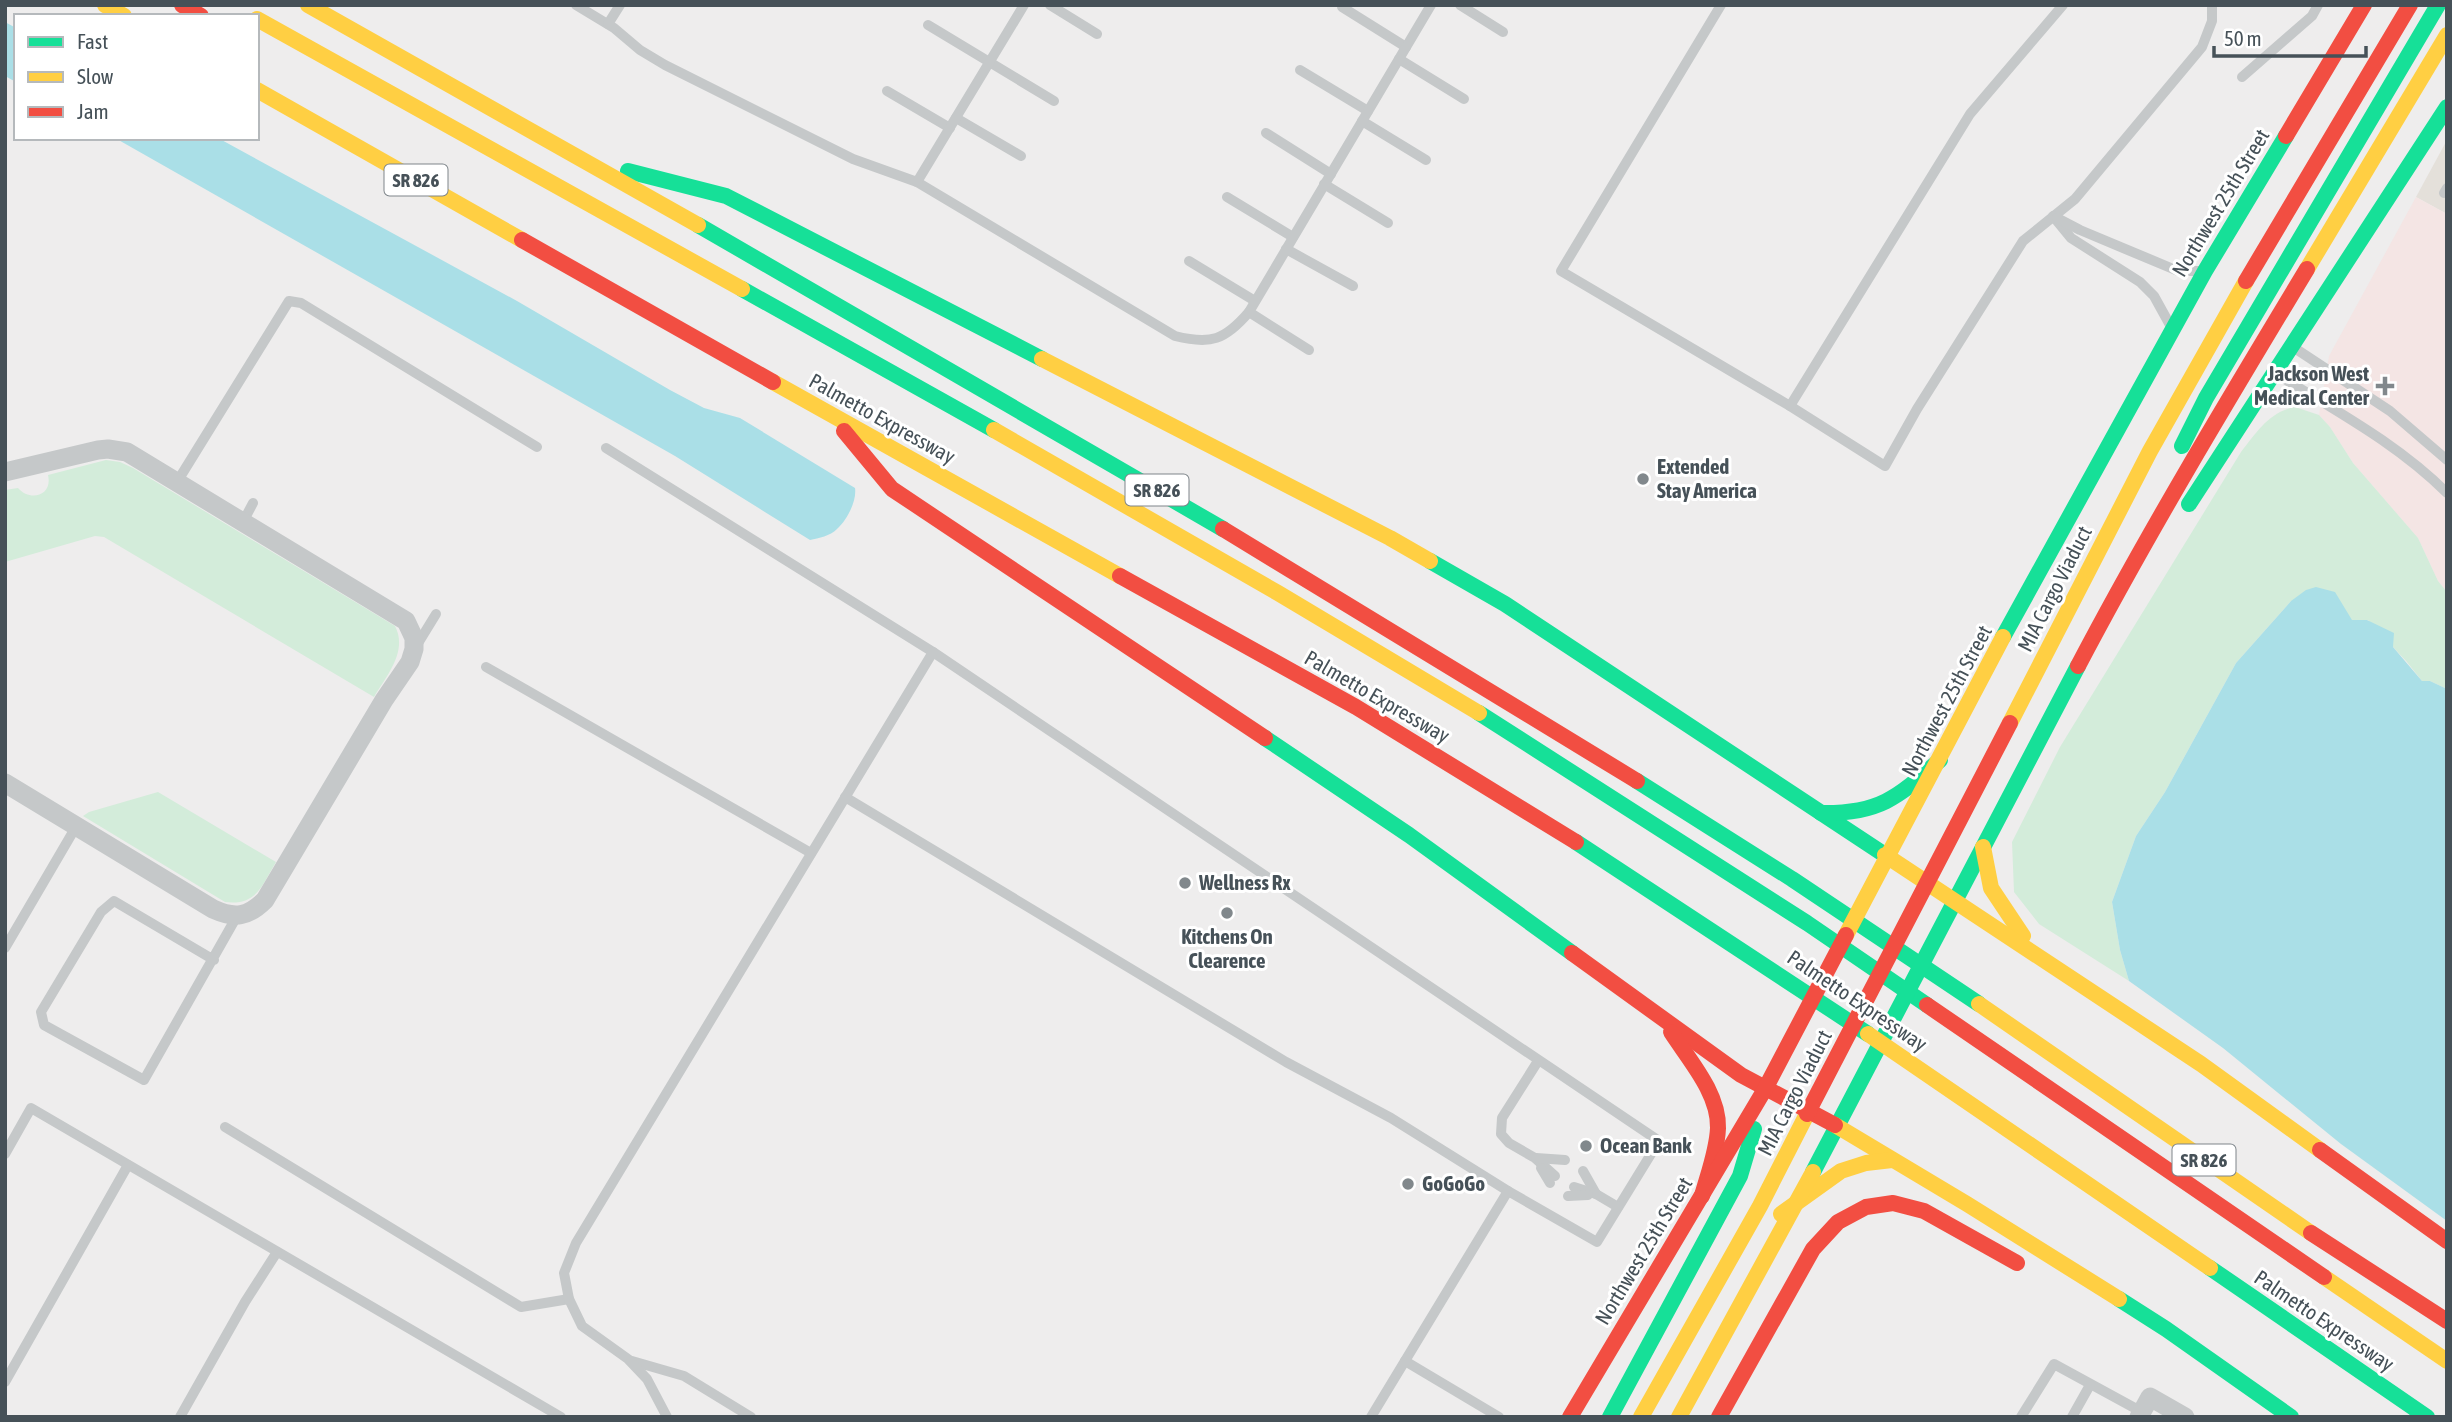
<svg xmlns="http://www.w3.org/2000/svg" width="2452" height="1422" viewBox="0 0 2452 1422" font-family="'Asap Condensed',sans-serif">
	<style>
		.commercial { fill: #e4e0da }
		.medical { fill: #f4e5e4 }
		.green { fill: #d3ecda }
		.water { fill: #aadfe7 }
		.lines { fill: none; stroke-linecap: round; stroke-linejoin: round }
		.lane { stroke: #c5c8c9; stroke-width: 10 }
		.street { stroke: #c5c8c9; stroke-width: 19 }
		.fast { stroke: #16e098; stroke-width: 16 }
		.slow { stroke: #ffcf43; stroke-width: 16 }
		.jam { stroke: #f24e42; stroke-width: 16 }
		.poi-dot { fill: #81888c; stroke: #fff; stroke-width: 2.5 }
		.labels { text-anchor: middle; stroke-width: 6; stroke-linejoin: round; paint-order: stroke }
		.shield { fill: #fff; stroke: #7e858a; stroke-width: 2 }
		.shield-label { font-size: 19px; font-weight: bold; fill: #465158 }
		.street-label { font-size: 21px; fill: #465158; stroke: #fff }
		.poi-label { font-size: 21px; font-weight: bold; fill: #465158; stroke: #fff; text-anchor: start }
	</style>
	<rect width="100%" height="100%" fill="#eeeded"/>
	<polygon class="commercial" points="2447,140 2447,214 2416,197"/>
	<polygon class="medical" points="2416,197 2447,214 2447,592 2438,581 2418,538 2353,463 2330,427 2319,415 2329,356"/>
	<g class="green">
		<path d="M 2295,407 L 2319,415 L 2330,427 L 2353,463 L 2418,538 L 2438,581 L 2447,592 L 2447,689 L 2430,681 L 2422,681 L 2407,662 L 2368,620 L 2352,621 L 2345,610 L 2291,601 L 2236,663 L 2165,792 L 2136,836 L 2112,902 L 2120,950 L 2129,981 L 2039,924 L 2014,892 L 2012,842 L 2060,747 L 2241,452 C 2257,432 2269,412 2295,407 Z"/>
		<path d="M 106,460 L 120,462 L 133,468 L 395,626 C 408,651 387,675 374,697 L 104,537 L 95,536 L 5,562 L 5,490 L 18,488 C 30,502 53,496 48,475 Z"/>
		<path d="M 158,792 L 276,862 C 262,885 257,906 225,902 L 83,816 L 89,812 Z"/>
	</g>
	<g class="water">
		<polygon points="5,22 16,28 16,82 5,76"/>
		<path d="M 115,138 L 218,138 L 517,301 L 670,390 L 704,408 L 740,418 L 855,488 C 857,501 847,520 837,529 C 830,536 819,538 810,540 L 675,456 Z"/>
		<polygon points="2316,587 2335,592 2352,620 2367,620 2394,633 2393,647 2422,681 2430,681 2447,689 2447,1221 2341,1144 2223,1048 2129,981 2120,950 2112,902 2136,836 2165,792 2236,663 2291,601 2306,590"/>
	</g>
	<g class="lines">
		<g class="lane">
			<path d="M 576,5 L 614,28 L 640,50 L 665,65 L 853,159 L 917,182 L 1175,336 C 1211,345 1225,340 1249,312"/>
			<polyline points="1050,5 1097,34"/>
			<polyline points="1460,5 1503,32"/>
			<polyline points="1721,5 1561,271 1790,406 1885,466 1917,409 2023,241 2075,199 2202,47 2212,21 2212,5"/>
			<polyline points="1342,7 1406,47"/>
			<polyline points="608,24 620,5"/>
			<polyline points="928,25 1054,101"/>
			<polyline points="1399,59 1464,99"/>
			<polyline points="1300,70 1368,111"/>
			<polyline points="2242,77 2312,16 2318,5"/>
			<polyline points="887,91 950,128"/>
			<polyline points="956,118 1021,156"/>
			<polyline points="1362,121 1426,160"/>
			<polyline points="1266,133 1331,174"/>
			<polyline points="917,182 1024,5"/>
			<polyline points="1324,184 1388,223"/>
			<polyline points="2444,193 2447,188"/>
			<polyline points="1227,197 1293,237"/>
			<polyline points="2053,216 2071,238 2140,282 2154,296 2170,325"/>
			<polyline points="2057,218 2080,230 2178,271 2202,271"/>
			<polyline points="1286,249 1353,286"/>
			<polyline points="1189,261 1255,301"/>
			<polyline points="2293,347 2390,411 2447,460"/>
			<polyline points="1309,350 1249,312 1431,5"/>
			<path d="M 2275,373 C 2334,410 2397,443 2447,493"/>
			<polyline points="1790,406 1970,114 2063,5"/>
			<polyline points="606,448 933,652 1659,1141 1597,1242 1508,1191 1391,1118 1286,1062 845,797"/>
			<polyline points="177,482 289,301 301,303 537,447"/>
			<polyline points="243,522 253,503"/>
			<polyline points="417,645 436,614"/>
			<polyline points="486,667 811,853"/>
			<polyline points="5,948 77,825"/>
			<polyline points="214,960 114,901 101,912 41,1012 44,1025 144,1080 237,916"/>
			<polyline points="1538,1061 1502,1118 1501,1134 1509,1143 1535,1158 1555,1176"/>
			<polyline points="225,1127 521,1307 569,1299"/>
			<polyline points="5,1154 31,1108 561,1417"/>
			<polyline points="1536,1158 1565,1160"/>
			<polyline points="1541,1168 1550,1183"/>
			<polyline points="1583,1171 1596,1194"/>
			<polyline points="1574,1187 1596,1194 1618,1207"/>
			<polyline points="1568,1196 1588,1195"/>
			<polyline points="632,1361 684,1376 751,1417"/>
			<polyline points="1405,1361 1499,1417"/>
			<polyline points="5,1382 128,1165"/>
			<polyline points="180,1417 245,1302 277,1252"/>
			<polyline points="667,1417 647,1379 628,1359 582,1326 569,1299 564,1273 576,1243 933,652"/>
			<polyline points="1371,1417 1508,1191"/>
			<polyline points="2021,1417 2054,1364 2142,1412"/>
			<polyline points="2072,1417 2090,1385"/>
		</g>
		<g class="street">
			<path d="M 5,472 L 98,450 L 108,449 L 127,452 L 406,621 L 414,638 L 414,649 L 410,662 L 384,700 L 265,900 C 248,917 235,919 213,909 L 5,783"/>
			<polyline points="2139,1417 2150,1397 2185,1417"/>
		</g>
		<g class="fast">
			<polyline points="628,171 726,196 1042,359"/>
			<polyline points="698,225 1223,529"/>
			<polyline points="742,289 994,430"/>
			<polyline points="2182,446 2206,398 2438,5"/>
			<polyline points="2189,504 2447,107"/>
			<polyline points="1430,561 1505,604 1885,855"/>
			<polyline points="2003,637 2205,271 2286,136"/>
			<polyline points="1479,713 1807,923 1927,1005"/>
			<polyline points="1265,738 1409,835 1572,953"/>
			<polyline points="1637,781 1792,879 1979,1004"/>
			<path d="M 1821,813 C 1880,814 1898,797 1940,760"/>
			<polyline points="1576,842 1868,1034"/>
			<polyline points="1813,1172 2078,666"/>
			<polyline points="2210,1268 2427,1417"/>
			<polyline points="2119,1299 2166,1329 2291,1417"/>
			<polyline points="1610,1417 1740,1176 1754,1129"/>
		</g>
		<g class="slow">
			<polyline points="105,5 124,16"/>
			<polyline points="308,5 698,225"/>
			<polyline points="257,19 742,289"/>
			<polyline points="257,90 522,240"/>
			<polyline points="2307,269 2447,35"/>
			<polyline points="1042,359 1390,538 1430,561"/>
			<polyline points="773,382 1120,576"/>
			<polyline points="994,430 1278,593 1479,713"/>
			<polyline points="2010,723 2150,451 2246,281"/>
			<polyline points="1983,847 1991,888 2023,936"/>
			<polyline points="1885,855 2201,1064 2320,1150"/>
			<polyline points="1846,935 2003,637"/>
			<polyline points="1979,1004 2311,1233"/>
			<polyline points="1868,1034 2210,1268"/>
			<polyline points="1835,1125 1967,1204 2119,1299"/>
			<polyline points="1781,1214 1841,1171 1866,1163 1892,1160"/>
			<polyline points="2324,1277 2447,1361"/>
			<polyline points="1641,1417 1760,1206 1807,1114"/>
			<polyline points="1679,1417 1813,1172"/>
		</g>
		<g class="jam">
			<polyline points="182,5 201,16"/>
			<polyline points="2286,136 2364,5"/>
			<polyline points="522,240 773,382"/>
			<polyline points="2246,281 2410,5"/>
			<polyline points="844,431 892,489 1265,738"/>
			<polyline points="1223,529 1637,781"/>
			<polyline points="1120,576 1356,707 1576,842"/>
			<path d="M 2078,666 C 2149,531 2228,400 2307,269"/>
			<polyline points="1572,953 1741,1075 1835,1125"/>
			<polyline points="1927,1005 2324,1277"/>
			<path d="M 1671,1032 C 1689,1060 1719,1093 1718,1128 C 1717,1151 1708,1174 1702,1196"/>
			<polyline points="1807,1114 2010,723"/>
			<polyline points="2320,1150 2447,1241"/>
			<polyline points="2311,1233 2447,1321"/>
			<polyline points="1570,1417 1765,1089 1846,935"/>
			<polyline points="1719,1417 1813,1249 1838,1222 1866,1207 1893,1203 1924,1211 2017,1263"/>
		</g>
	</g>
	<g class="poi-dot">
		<path d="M2381.5 375.5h7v7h7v7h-7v7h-7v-7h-7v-7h7z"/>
		<circle cx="1643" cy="479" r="7"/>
		<circle cx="1185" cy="883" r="7"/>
		<circle cx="1227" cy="913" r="7"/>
		<circle cx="1586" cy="1146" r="7"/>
		<circle cx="1408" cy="1184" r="7"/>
	</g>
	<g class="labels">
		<g class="shield">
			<rect x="384.5" y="164.5" width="63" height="31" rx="5"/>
			<rect x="1125.5" y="474.5" width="63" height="31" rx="5"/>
			<rect x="2172.5" y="1144.5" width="63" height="31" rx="5"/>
		</g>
		<g class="shield-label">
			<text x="416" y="187">SR 826</text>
			<text x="1157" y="497">SR 826</text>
			<text x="2204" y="1167">SR 826</text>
		</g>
		<g class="street-label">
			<text transform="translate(2221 203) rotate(-59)" y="7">Northwest 25th Street</text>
			<text transform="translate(882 419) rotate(29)" y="7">Palmetto Expressway</text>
			<text transform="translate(2055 589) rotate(-63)" y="7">MIA Cargo Viaduct</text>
			<text transform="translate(1377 697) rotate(30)" y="7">Palmetto Expressway</text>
			<text transform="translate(1947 701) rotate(-62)" y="7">Northwest 25th Street</text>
			<text transform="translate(1857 1001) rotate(34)" y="7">Palmetto Expressway</text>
			<text transform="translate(1795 1093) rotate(-63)" y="7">MIA Cargo Viaduct</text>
			<text transform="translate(1644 1251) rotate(-59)" y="7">Northwest 25th Street</text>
			<text transform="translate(2324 1321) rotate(34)" y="7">Palmetto Expressway</text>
		</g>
		<g class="poi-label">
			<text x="2369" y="381" text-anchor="end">Jackson West<tspan x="2369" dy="24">Medical Center</tspan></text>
			<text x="1657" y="474">Extended<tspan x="1657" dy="24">Stay America</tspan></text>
			<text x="1199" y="890">Wellness Rx</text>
			<text x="1227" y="944" text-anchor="middle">Kitchens On<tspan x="1227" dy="24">Clearence</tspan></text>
			<text x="1600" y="1153">Ocean Bank</text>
			<text x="1422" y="1191">GoGoGo</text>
		</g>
	</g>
	<rect width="2452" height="1422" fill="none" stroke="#465158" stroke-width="14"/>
	<rect x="14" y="14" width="245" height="126" fill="#ffffff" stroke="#b5b9bc" stroke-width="2"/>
	<rect x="28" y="37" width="35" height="10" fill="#16e098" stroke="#b5b9bc" stroke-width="2"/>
	<text x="77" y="49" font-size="21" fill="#465158">Fast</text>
	<rect x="28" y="72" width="35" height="10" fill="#ffcf43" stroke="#b5b9bc" stroke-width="2"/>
	<text x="77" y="84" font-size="21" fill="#465158">Slow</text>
	<rect x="28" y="107" width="35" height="10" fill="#f24e42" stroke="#b5b9bc" stroke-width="2"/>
	<text x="77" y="119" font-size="21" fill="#465158">Jam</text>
	<path d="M2214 46v10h152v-10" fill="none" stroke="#465158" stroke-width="3.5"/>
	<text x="2224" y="46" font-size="21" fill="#465158" stroke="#ffffff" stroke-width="5" paint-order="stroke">50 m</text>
</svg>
